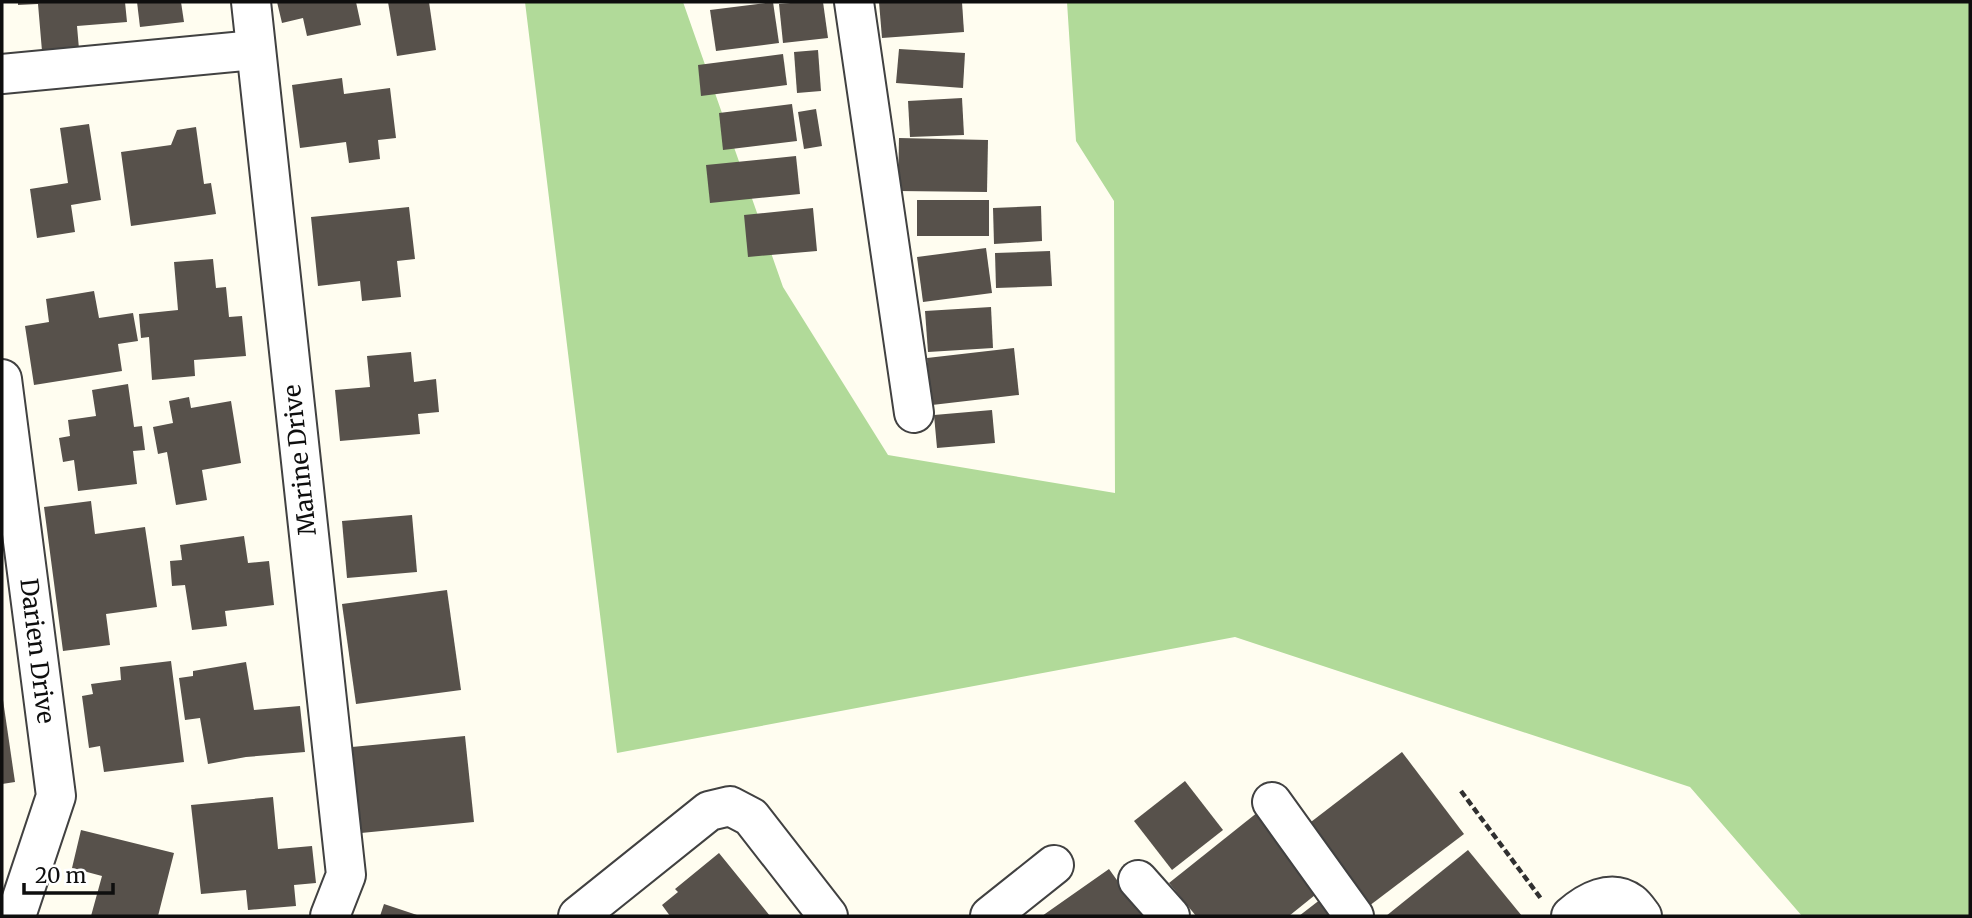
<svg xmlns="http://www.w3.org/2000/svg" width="1972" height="918" viewBox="0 0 1972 918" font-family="Merriweather,serif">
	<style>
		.forest { fill: #b1da99 }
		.building { fill: #57514b }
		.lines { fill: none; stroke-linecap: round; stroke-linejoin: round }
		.minor-casing { stroke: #414141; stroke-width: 42 }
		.path { stroke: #303030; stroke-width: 4.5; stroke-dasharray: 7 3.5; stroke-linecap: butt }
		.minor { stroke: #fff; stroke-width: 38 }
		.labels { text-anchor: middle; stroke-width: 7; stroke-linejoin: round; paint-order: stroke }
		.street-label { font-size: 24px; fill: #0e0e0e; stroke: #fff }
	</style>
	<rect width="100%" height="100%" fill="#fffdf0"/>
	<polygon class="forest" points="525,2 683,2 783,287 888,455 1115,493 1114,201 1076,141 1067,2 1970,2 1970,916 1802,916 1690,787 1235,637 617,753"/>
	<g class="building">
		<polygon points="18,2 125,2 127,22 77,26 79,49 42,51 38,4 18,5"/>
		<polygon points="137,2 181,2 184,22 140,27"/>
		<polygon points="277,2 356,2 361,25 307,36 303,18 282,23"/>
		<polygon points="388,2 429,2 436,50 397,56"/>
		<polygon points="773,2 779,43 716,51 710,10"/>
		<polygon points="802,2 823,2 828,38 783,43 779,4"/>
		<polygon points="879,2 962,2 964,32 882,38"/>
		<polygon points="899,49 965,53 963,88 896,83"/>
		<polygon points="818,50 821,91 797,93 794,52"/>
		<polygon points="783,54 787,85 701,96 698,65"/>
		<polygon points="342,78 344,94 390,88 396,138 378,140 380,159 349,163 346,142 300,148 292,85"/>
		<polygon points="962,98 964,135 910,137 908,101"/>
		<polygon points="792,104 797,141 723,150 719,113"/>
		<polygon points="816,109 822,146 804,149 798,112"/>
		<polygon points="89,124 101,200 71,205 75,232 37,238 30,189 68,183 60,128"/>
		<polygon points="196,127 204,184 211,183 216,214 131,226 121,152 171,145 177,130"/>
		<polygon points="899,138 988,140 987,192 898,191"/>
		<polygon points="796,156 800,194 710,203 706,165"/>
		<rect x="917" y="200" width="72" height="36"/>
		<polygon points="1041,206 1042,241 994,244 993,208"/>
		<polygon points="409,207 415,259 397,261 401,297 362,301 360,281 318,286 311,217"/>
		<polygon points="813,208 817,251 748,257 744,215"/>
		<polygon points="986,248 992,293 923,302 917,257"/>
		<polygon points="1050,251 1052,286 996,288 995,253"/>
		<polygon points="213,259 216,288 226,287 229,317 242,316 246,356 194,360 195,376 152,380 149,337 141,338 139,314 178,310 174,262"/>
		<polygon points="94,291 99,318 133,313 138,341 118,344 122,371 34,385 25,326 49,322 46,299"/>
		<polygon points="991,307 993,348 928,352 925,311"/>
		<polygon points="1014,348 1019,395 932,405 927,358"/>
		<polygon points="411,352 414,382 436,379 439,412 418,414 420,434 340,441 335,390 370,387 367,356"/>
		<polygon points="128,384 134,427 142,426 145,450 133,451 137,484 78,491 74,460 63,462 59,438 70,436 68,420 96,416 92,390"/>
		<polygon points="189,397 191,408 231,401 241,463 202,470 207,500 176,505 167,452 158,454 153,427 173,423 169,401"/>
		<polygon points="992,410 995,443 937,448 934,415"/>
		<polygon points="91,501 95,534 145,527 157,607 106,614 110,645 63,651 44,507"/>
		<polygon points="412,515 417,572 347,578 342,521"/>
		<polygon points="244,536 248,563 269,561 274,605 225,611 227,626 192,630 185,585 172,586 170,561 182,560 180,545"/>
		<polygon points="447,590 461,690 356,704 342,604"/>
		<polygon points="171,661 184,762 104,772 100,746 89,748 82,696 93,694 91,684 121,680 120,667"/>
		<polygon points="246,662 254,710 300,706 305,752 246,757 208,764 200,718 185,720 179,678 193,676 193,671"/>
		<polygon points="3,700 15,782 2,784 2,701"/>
		<polygon points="465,736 474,822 361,833 352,747"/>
		<polygon points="1402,752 1464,834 1369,906 1307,825"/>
		<polygon points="1185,781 1223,830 1172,870 1134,821"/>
		<polygon points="273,797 278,849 312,846 316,883 294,885 296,906 248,910 246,890 201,894 191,805"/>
		<polygon points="1258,812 1320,891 1289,916 1196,916 1169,883"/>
		<polygon points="81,830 174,853 158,916 91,916 102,876 72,868"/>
		<polygon points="1468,850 1522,916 1386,916"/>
		<polygon points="719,853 770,916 670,916 662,905 678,892 675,889"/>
		<polygon points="1109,869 1137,908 1149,899 1161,916 1042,916"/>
		<polygon points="1321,899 1334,916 1299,916"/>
		<polygon points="384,904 420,916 380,916"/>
	</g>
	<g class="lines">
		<defs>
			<g id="minor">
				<polyline points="251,2 346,875 330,916"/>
				<polyline points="854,2 914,413"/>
				<polyline points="2,74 255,50"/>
				<polyline points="2,379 56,796 16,916"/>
				<polyline points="1272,802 1354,916"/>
				<polyline points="1138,880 1170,916"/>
				<polyline points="578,916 709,811 730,806 751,817 828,916"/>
				<polyline points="990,916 1054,865"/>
				<path d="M 1571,916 C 1587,902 1611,888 1631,903 C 1635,906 1639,912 1642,916"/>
			</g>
		</defs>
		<use href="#minor" class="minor-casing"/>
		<polyline class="path" points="1461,791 1542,900"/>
		<use href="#minor" class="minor"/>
	</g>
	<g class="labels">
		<g class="street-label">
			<text transform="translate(300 460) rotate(-96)" y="8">Marine Drive</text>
			<text transform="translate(37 651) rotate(83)" y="8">Darien Drive</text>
		</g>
	</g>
	<rect width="1972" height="918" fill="none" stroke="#0e0e0e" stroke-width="7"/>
	<path d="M24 883v10h89v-10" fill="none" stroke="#0e0e0e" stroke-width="3.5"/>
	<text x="35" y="883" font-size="21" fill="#0e0e0e" stroke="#ffffff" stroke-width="5" paint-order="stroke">20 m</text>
</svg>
